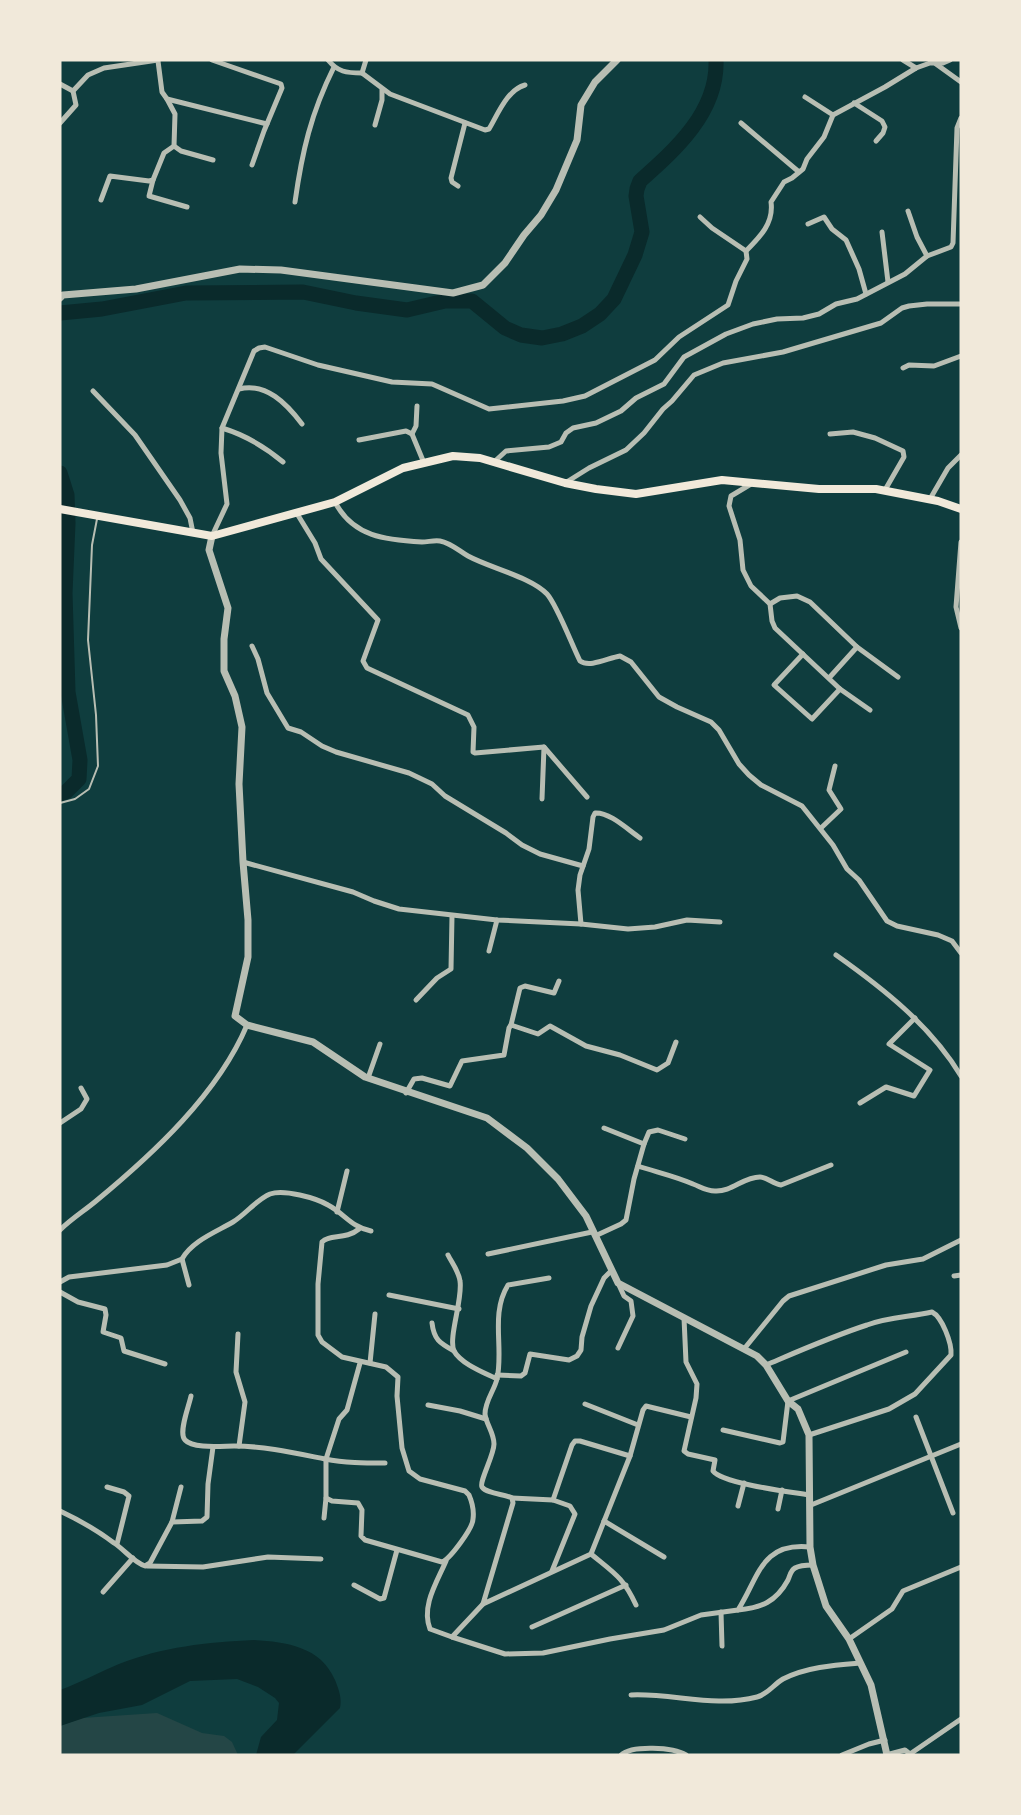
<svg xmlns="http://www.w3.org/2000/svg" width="1021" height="1815" viewBox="0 0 1021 1815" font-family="Helvetica,sans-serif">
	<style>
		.green { fill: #244646 }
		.water { fill: #0a2a2b }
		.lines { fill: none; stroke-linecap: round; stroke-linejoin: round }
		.river { stroke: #0a2a2b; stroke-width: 15 }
		.service { stroke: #b8beb3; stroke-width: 2 }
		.minor { stroke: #b8beb3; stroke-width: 5 }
		.tertiary { stroke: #b8beb3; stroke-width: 7 }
		.secondary { stroke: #f1e9da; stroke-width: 8 }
	</style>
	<rect width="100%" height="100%" fill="#0f3d3e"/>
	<polygon class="green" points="157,1713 202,1733 224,1736 232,1742 238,1755 60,1755 60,1726 82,1718"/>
	<path class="water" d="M 254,1640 C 287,1642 321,1647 335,1680 C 339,1690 342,1698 340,1708 L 293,1755 L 256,1755 L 261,1737 L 277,1720 L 279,1703 L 275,1698 L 258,1687 L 237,1679 L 190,1681 L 142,1705 L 99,1713 L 60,1726 L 60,1690 C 80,1683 99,1672 119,1664 C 162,1647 208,1642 254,1640 Z"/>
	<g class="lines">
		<g class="river">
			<path d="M 60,313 L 102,309 L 186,293 L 303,292 L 356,303 L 407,310 L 445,301 L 472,301 L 505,328 L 521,335 L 542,338 L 562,334 L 582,326 L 600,314 L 614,299 L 635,255 L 642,232 L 636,196 L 637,189 L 640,181 C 675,150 718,112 716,60"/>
			<polyline points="60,473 67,495 68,523 65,593 68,692 80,760 79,779 66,792 60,794"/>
		</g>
		<polyline class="service" points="60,803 75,799 89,789 98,766 96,715 88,640 92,545 97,519"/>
		<g class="minor">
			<polyline points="212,60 281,84 282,88 264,131 252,165"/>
			<path d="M 328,60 C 338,72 346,73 362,73 L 366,60"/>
			<polyline points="903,60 916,68"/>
			<polyline points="937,60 936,64 961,82"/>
			<polyline points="158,61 162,92 167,99 267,124"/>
			<path d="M 362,73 L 390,94 L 485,130 L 489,129 C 498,114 507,90 525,85"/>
			<polyline points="60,84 73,91"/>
			<polyline points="805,97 833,115"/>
			<polyline points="854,103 882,121 885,127 883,133 876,141"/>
			<polyline points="60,123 76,105 73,91 88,75 104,68 158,60"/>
			<polyline points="741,123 799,172"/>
			<polyline points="375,125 382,100 382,90"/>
			<polyline points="174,146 181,151 213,160"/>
			<polyline points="153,180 149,196 187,207"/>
			<polyline points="458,186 452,182 451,178 465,123"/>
			<polyline points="101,200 110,176 149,181 153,180 164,153 174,146 175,114 167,99"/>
			<path d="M 295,202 C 302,152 311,113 334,67"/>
			<polyline points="908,211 917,237 927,256"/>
			<polyline points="700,217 712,228 746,251"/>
			<polyline points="808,224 824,217 832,229 846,240 859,269 866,294"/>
			<polyline points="882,232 888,282"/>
			<polyline points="903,368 909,365 934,366 961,356"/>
			<path d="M 239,389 C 266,382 287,404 302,424"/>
			<polyline points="93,391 135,435 180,500 190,518 193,533"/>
			<path d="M 222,428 C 245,435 264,446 283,462"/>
			<polyline points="412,434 416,426 417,406"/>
			<polyline points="830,434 853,432 875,438 903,451 904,457 885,490"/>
			<polyline points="359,440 406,431 412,434 424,463"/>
			<polyline points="494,462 506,451 549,447 561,442 566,433 573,428 596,423 621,411 636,398 664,384 684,357 726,334 753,324 777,319 803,318 819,314 836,304 857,299 905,274 927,256 951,247 953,243 957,128 961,118"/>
			<polyline points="565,483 589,468 626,450 644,433 663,409 672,401 694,375 723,363 783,352 881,323 902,308 909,306 927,304 961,304"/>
			<polyline points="751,484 731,496 729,506 740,540 743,570 751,586 770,604 772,621 775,628 840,689 870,710"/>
			<polyline points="930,499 948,468 961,455"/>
			<path d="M 335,502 C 353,537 386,540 422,542 C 428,542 434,540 440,541 C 451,543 459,551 468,556 C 490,568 531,577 547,594 C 557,605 572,645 580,661 C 590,668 608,658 620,656 L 631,662 L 659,697 L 677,707 L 711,722 L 719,730 L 739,764 L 749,775 L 761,785 L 802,806 L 833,845 L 847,869 L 859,880 L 887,921 L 897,926 L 938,935 L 952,941 L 961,953"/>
			<polyline points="296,512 315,543 321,559 378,620 363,661 367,668 468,715 474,727 473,752 475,753 544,747 587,797"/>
			<path d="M 212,536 L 227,504 L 221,453 L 222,428 L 254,351 L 259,348 L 265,347 L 318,365 L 392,382 L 432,384 L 489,409 L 563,401 L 585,396 L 655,360 L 679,337 L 728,305 L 736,281 L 747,259 L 746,251 C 760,237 774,223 771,202 L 784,182 L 792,178 L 803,169 L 807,159 L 824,137 L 833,115 L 885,87 L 916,68 L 930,63 L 943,63 L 950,60"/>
			<polyline points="961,542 956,607 961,628"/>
			<polyline points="770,604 780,598 797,596 810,602 857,647 898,677"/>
			<polyline points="252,646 258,659 267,693 288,728 301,732 322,746 336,752 409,773 432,784 445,796 506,833 522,845 540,854 583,866"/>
			<polyline points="803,654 774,685 812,719 840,689"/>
			<polyline points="829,678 857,647"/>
			<polyline points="542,799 544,747"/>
			<polyline points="821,828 841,809 829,790 835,766"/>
			<polyline points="243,862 353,892 374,901 399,909 497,920 581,924 628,929 655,927 687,920 720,922"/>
			<path d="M 581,924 L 578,890 L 580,875 L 589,849 L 593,817 L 595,813 C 610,812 628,830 640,838"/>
			<polyline points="489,951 497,920"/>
			<path d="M 836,955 C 884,989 931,1026 961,1076"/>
			<polyline points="416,1000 437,978 451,969 452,916"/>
			<polyline points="511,1025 520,988 525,986 554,993 559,981"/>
			<polyline points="368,1078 380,1044"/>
			<polyline points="406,1093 414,1079 422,1078 450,1086 462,1061 504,1055 509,1028 511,1025 538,1034 550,1026 586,1046 620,1055 657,1070 668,1063 676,1042"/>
			<polyline points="860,1103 886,1087 914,1096 930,1070 889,1044 915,1018"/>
			<polyline points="60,1123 81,1109 87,1099 81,1088"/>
			<polyline points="604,1128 644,1144"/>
			<path d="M 638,1166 C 656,1172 675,1176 693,1184 C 701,1187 706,1191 715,1191 C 732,1192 743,1177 760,1177 C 767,1177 773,1184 781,1185 L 831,1165"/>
			<polyline points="337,1212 347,1171"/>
			<path d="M 359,1229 C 346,1240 329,1234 322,1242 L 318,1284 L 318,1335 L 322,1342 L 342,1357 L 386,1367 L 398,1377 L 397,1396 L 402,1448 L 409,1471 L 420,1479 L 465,1491 L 469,1495 C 472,1502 474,1512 473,1519 C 473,1528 450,1559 442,1562 L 365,1540 L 361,1536 L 362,1510 L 358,1503 L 332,1501 L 326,1498 L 326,1459 L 339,1419 L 347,1410 L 360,1363"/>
			<path d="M 60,1230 C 71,1219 84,1211 96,1201 C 153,1154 218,1094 247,1025"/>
			<polyline points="595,1236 621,1224 626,1220 634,1179 644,1144 649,1132 658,1130 685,1139"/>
			<polyline points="488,1254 592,1232"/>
			<path d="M 448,1255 C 452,1263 459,1272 460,1281 C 463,1299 448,1338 454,1351 C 461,1364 485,1373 497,1379"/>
			<polyline points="954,1276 961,1275"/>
			<path d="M 549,1278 L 508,1285 C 490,1314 504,1348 497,1379 C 494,1391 485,1401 485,1414 C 486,1424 494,1433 494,1444 C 494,1455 479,1482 482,1487 C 487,1494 505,1494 512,1498 L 513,1503 L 483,1604 L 591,1554 L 630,1456 L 643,1410 L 646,1406 L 691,1417"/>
			<polyline points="60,1282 69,1277 167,1265 182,1259"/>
			<polyline points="618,1283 624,1296 631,1301 633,1316 618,1348"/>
			<path d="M 189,1285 L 182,1259 C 192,1241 216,1232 233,1222 C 246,1214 256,1200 270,1194 C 284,1189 316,1198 328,1205 C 345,1214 351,1227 371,1231"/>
			<polyline points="60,1292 78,1302 105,1309 106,1315 103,1332 121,1338 124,1351 165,1364"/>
			<polyline points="389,1295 459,1309"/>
			<path d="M 684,1318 L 686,1362 L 697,1384 L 696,1398 L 684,1451 L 688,1454 L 715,1460 L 713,1471 C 723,1484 791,1492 810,1495"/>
			<path d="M 432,1323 C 434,1340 440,1343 454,1351"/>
			<polyline points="238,1334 236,1372 245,1402 239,1446"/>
			<polyline points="744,1349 783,1301 789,1296 886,1265 923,1259 961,1240"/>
			<polyline points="370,1363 375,1314"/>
			<path d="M 766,1365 C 799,1351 833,1336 867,1325 C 888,1317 910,1317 932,1312 C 942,1317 952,1343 951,1355 L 915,1394 L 889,1409 L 809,1435"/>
			<polyline points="497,1375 521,1376 525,1373 530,1354 569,1360 577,1356 581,1350 582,1337 591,1306 604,1278 611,1271"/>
			<path d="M 191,1396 C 189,1406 178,1433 185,1440 C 193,1449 222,1446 234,1446 C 264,1446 295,1453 325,1459 C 345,1463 364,1463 385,1463"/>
			<polyline points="585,1404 638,1425"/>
			<polyline points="428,1405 460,1411 486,1419"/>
			<polyline points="916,1417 953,1513"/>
			<polyline points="723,1430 780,1443 783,1442 788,1401 906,1352"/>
			<polyline points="107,1487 124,1492 129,1496 117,1544"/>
			<polyline points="512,1498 553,1500"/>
			<polyline points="811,1505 961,1444"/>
			<polyline points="738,1506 744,1483"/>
			<polyline points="778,1509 782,1490"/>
			<path d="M 60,1511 C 79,1520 97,1530 114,1543 C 125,1550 133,1562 145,1566 L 150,1563 L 172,1522 L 202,1521 L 207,1517 L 208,1484 L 213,1447"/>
			<polyline points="324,1518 326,1498"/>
			<polyline points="604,1521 664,1557"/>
			<polyline points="172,1522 181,1487"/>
			<path d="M 591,1554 C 614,1573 623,1577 636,1605"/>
			<path d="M 446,1561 C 437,1582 421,1606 430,1629 L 452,1637"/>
			<polyline points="147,1566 203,1567 268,1557 321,1559"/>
			<polyline points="552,1571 575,1514 570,1506 553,1500 572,1445 575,1441 580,1441 630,1456"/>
			<polyline points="354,1585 380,1599 384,1598 397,1550"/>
			<polyline points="103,1592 133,1558"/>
			<path d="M 483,1604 L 452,1637 L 505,1654 L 543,1653 L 610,1639 L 664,1630 L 701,1615 L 738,1610 C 759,1577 761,1542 810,1547"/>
			<path d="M 738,1610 C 761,1608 776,1602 788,1580 C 790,1576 790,1571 795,1568 C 800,1565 807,1565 813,1565"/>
			<polyline points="721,1612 722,1646"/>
			<polyline points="532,1627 626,1585"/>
			<polyline points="849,1639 892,1609 903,1591 961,1567"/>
			<path d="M 631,1695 C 673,1693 715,1708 757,1697 C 768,1694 773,1685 783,1679 C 806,1667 835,1665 860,1663"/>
			<path d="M 621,1755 C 632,1745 673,1747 686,1755"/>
			<polyline points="842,1755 869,1744 885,1740"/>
			<polyline points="886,1755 905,1750 910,1754 961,1719"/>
		</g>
		<g class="tertiary">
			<polyline points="60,298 63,295 136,289 240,269 281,270 453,293 483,285 505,263 524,235 541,215 556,190 577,140 581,105 595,82 617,60"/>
			<polyline points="212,536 209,550 228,608 224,639 224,671 235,696 242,727 239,784 243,862 248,920 248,957 235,1016 247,1025 313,1042 365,1077 487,1118 527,1148 558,1179 586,1216 618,1283 757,1356 766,1365 788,1401 798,1409 809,1435 810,1547 813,1565 826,1606 849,1639 871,1685 887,1755"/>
		</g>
		<polyline class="secondary" points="60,509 212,536 335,502 403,468 453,456 480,458 565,483 596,489 636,494 722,480 819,489 876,489 938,501 961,509"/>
	</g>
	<rect width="1021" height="1815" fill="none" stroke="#f1e9da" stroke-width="123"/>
</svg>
